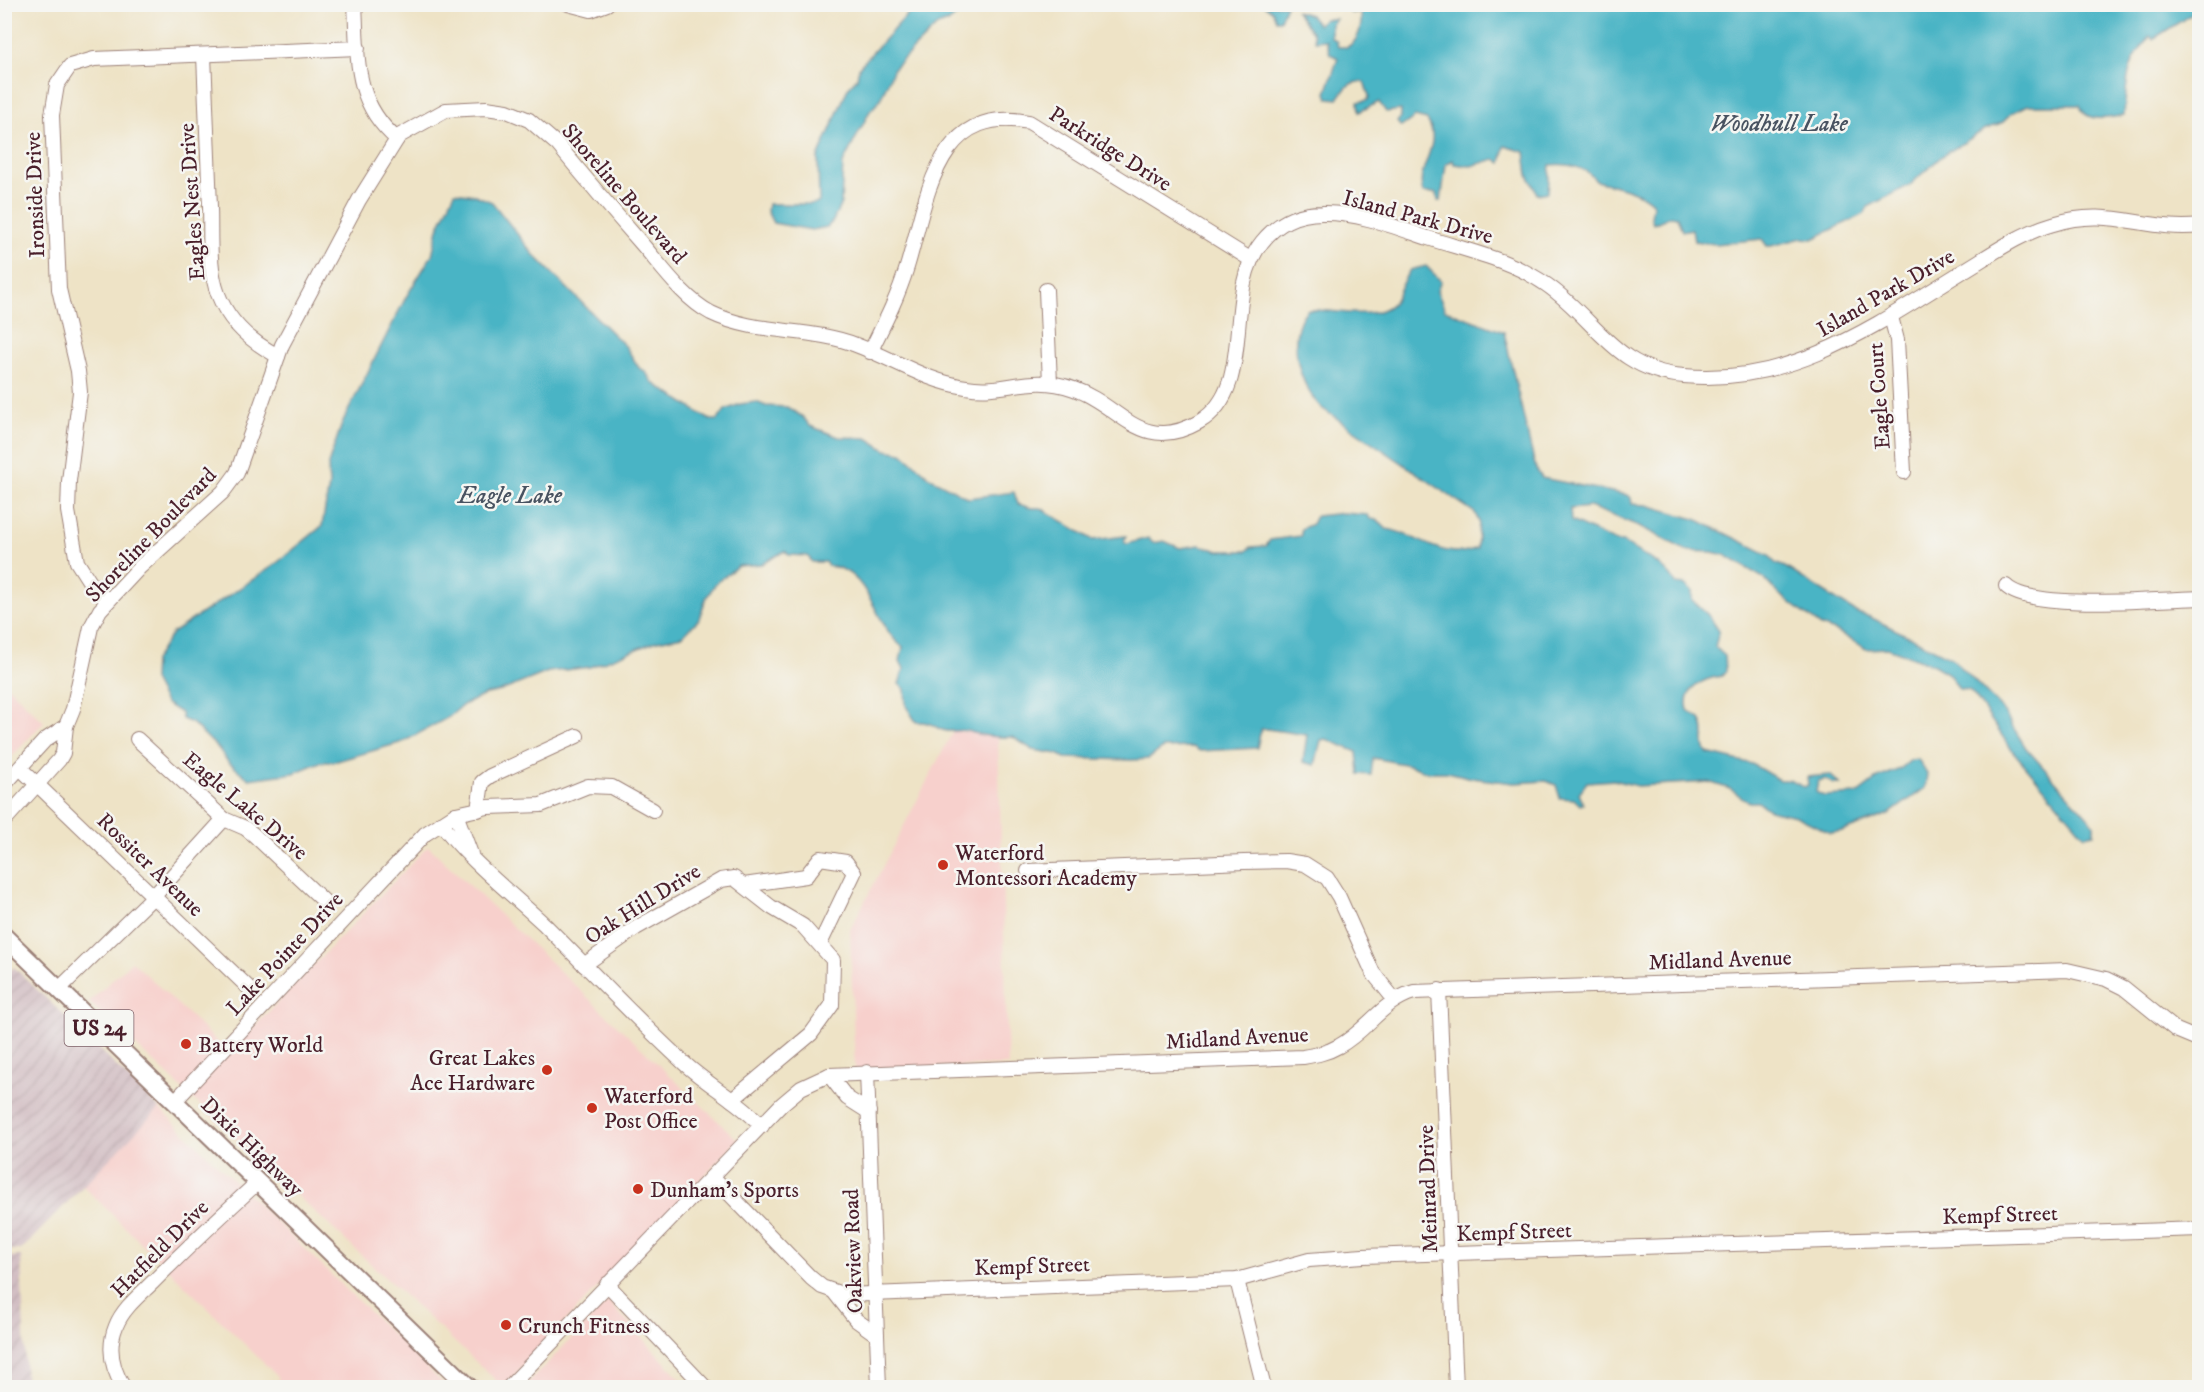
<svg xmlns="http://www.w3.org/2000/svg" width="2204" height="1392" viewBox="0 0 2204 1392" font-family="'IM FELL DW Pica',serif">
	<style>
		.built { fill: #f7d0cc }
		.industrial { fill: url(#industrial-furrows) }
		.water { fill: #48b4c5; stroke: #496a78; stroke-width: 1.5 }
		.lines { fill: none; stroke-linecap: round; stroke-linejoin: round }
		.minor-casing { stroke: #9c8178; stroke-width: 16 }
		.major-casing { stroke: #9c8178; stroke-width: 20 }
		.minor { stroke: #fff; stroke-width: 14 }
		.major { stroke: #fff; stroke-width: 16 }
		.poi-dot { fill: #c8321e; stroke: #f6f6f2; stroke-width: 2 }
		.labels { text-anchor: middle; stroke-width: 5; stroke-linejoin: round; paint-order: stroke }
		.shield { fill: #f6f6f2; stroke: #7e6067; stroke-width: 1.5 }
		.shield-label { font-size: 21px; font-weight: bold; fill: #4a1f2b }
		.street-label { font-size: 22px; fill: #4a1f2b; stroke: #f6f6f2 }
		.poi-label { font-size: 22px; fill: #4a1f2b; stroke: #f6f6f2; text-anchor: start }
		.water-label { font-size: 24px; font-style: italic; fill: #495361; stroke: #f6f6f2 }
	</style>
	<defs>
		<pattern id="industrial-furrows" width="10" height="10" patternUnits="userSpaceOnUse" patternTransform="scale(1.5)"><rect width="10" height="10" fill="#d2bec3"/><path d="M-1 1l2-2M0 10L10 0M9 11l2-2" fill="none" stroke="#b6a3a8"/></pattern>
	</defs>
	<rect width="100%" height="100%" fill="#f6f6f2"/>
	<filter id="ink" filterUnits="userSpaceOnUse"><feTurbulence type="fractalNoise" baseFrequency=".0167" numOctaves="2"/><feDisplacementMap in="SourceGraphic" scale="12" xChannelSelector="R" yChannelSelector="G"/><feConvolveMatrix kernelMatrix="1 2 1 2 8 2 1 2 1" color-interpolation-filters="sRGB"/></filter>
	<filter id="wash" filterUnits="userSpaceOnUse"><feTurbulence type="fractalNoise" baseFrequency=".008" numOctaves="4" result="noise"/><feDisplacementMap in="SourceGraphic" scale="24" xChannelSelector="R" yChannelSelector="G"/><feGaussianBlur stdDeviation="1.35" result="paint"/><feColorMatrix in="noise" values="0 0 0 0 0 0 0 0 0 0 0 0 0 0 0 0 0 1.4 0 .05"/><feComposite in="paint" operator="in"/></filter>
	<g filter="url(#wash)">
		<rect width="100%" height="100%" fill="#eee3c6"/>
		<g class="built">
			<polygon points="5,684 44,722 5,764 4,764"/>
			<polygon points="953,731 984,733 998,738 1008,1065 855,1070 850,930"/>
			<polygon points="428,846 738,1140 503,1387 89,1002 132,961 229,1053"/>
			<polygon points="159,1108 447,1387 270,1387 279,1378 82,1185"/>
			<polygon points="608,1301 688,1387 524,1387"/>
		</g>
		<g class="industrial">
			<polygon points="14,967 159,1108 21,1250 5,1250 4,977"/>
			<polygon points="21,1256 26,1387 5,1387 5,1257"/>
		</g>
		<g class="water">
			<path d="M 916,5 L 970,5 L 949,22 L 937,26 L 894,68 L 880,100 L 870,111 L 843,163 L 841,203 L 833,221 L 827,227 L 812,230 L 773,223 L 767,211 L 768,204 C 779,203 813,206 819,202 L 818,158 L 848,88 L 857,78 L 859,67 Z"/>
			<polygon points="1264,5 1286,5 1280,20 1276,20 1273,12"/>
			<path d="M 1336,5 L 2199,4 L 2200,9 L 2153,39 L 2150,36 C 2124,68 2128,76 2124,115 C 2108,118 2085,124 2080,105 L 2028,105 L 2012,113 L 2003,122 L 1984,130 L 1942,156 L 1910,185 L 1868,207 L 1864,214 L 1813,239 L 1802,238 L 1771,246 L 1767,246 L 1762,239 L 1715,244 L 1694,241 L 1692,229 L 1682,231 L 1677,217 L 1671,216 L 1653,224 L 1651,217 L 1653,204 C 1641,190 1612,185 1596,181 C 1586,166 1566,163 1550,165 L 1548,192 L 1537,194 L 1528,175 L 1525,152 L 1505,146 L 1501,163 L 1495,159 L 1471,166 L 1454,164 L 1453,160 L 1446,164 L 1441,201 L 1438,201 L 1437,193 L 1423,193 C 1414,167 1444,146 1427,120 L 1415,117 L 1401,127 L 1397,122 L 1401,117 L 1401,110 L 1386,112 L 1379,102 L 1359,112 L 1358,102 L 1368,100 L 1369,96 L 1364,82 C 1349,81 1347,86 1338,99 L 1328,98 L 1326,93 L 1338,58 L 1330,54 L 1326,40 L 1315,41 L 1313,33 L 1296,11 L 1310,15 L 1318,25 L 1324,19 L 1336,19 L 1331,25 L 1331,38 L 1336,40 L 1338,47 L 1347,47 C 1360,40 1362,25 1361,12 L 1351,13 L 1343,5 Z"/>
			<path d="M 455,192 L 475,195 L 492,202 L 534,255 L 626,347 L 639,368 L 645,371 L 653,383 L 710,420 L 718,420 L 725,410 L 740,404 L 756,402 L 766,406 L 787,407 L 803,417 L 810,426 L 839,437 L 867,438 L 886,450 L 902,453 L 931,478 L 968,498 L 1014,492 L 1018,504 L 1031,508 L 1041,508 L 1093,540 L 1126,536 L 1124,541 L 1126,544 L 1148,538 L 1153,543 L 1164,541 L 1180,548 L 1200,545 L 1219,551 L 1247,551 L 1251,547 L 1266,546 L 1270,540 L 1301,536 L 1301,529 L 1312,524 L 1316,516 L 1344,513 L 1368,515 L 1370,519 C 1378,519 1383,523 1386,529 C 1414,532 1444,563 1477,548 L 1479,522 L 1475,513 L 1323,409 C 1300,389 1284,336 1307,310 C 1331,308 1379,324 1395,300 C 1401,290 1403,279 1410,270 L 1426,266 L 1441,281 L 1437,291 L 1445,310 L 1504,332 L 1530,445 L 1536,469 L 1542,478 L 1627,495 L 1631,498 L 1632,504 L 1647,505 L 1698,520 L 1769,555 L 1775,563 L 1785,567 L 1857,613 L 1870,617 L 1952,658 L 2001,708 L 2026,748 L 2094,824 L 2094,834 L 2085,836 L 2012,750 L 1974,695 L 1969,690 L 1959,689 L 1949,674 L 1934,665 L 1888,648 L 1866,649 L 1838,632 L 1821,626 L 1779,594 L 1765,579 L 1725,555 L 1712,552 L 1687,551 L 1639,526 L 1590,507 L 1570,509 L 1571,521 L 1616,542 L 1623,542 C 1641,556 1666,563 1676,584 L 1685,585 L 1692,591 L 1692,600 L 1709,616 L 1719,631 L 1715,647 L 1725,656 L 1726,671 L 1722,676 C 1705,678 1682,688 1688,710 C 1692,714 1697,715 1700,719 C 1708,730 1700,743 1707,753 L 1752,764 L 1779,780 L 1789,780 L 1804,787 L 1808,785 L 1807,777 L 1830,775 L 1840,784 L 1833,784 L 1826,779 L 1818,781 L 1816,792 L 1824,796 L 1857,794 L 1878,778 L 1900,769 L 1911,760 L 1918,759 L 1927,774 L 1925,788 L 1889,814 L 1843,831 L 1830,833 L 1796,816 L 1769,810 L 1758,802 L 1749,802 L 1730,789 L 1709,782 L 1637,786 L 1614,780 L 1587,782 L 1579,793 L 1583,804 L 1580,805 L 1574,799 L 1560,798 L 1556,785 L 1546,781 L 1514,783 L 1472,778 L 1448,772 L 1427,772 L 1409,765 L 1373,758 L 1371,775 L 1359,774 L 1357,752 L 1326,739 L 1321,740 L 1315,765 L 1303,762 L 1307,735 L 1267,729 L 1261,729 L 1257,748 L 1200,751 L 1193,747 L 1163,748 L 1148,759 L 1132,760 L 1065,758 L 1058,754 L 1033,750 L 1013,737 C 997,738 980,735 967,731 C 961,729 953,732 947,731 C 935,730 935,721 916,722 L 906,706 L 905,689 L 899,684 L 904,669 L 900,661 L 903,647 C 875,629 871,568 828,566 L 825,562 L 812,562 L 808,556 L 789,555 L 785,551 L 761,564 L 738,566 L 716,583 L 706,598 L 699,619 L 682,636 L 657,641 L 590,667 L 548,672 L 501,691 L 487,694 L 463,705 L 449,717 L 403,742 L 337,761 L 320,762 L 294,773 L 249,779 L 228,762 L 219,749 L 192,723 L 182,719 L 181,713 L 165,703 L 153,680 L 154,661 L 172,633 L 273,566 L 322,526 L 329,486 L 328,464 L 343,421 L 406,297 L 432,255 L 438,229 Z"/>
		</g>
	</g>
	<g filter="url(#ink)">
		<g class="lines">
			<defs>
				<g id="minor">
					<path d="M 355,4 C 358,57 353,102 397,139"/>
					<polyline points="568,4 591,10 607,4"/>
					<path d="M 204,55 C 206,106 208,157 210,207 C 211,235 208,268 218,294 C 229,323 251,342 278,356"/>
					<polyline points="1046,290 1050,383"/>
					<polyline points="1891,317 1897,340 1904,472"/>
					<path d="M 870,352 C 884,324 898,297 907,267 C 927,203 934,103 1029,122 L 1250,259"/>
					<path d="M 2006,586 C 2031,611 2161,599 2200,598"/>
					<polyline points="108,601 93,587 77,562 68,511 69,481 80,392 78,371 59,289 52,115 57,85 70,66 94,59 358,48"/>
					<path d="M 66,726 L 73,709 L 91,627 L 100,610 L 140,567 L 223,492 L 237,473 L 282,345 L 359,200 L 399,136 L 446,110 L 486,108 L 507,111 L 529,120 L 558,145 C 585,178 613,211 641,243 C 662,267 683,298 711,313 C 756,335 810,327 856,345 C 894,359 925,381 966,387 C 1006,394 1029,373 1074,389 C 1120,405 1141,455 1199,422 C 1258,388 1221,293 1262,242 C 1277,223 1297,213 1322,213 C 1357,212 1395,227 1428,238 C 1468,251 1512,260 1547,285 C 1596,319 1615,371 1684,376 C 1793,386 1877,324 1965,270 C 1993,253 2021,233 2053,224 C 2110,206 2146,232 2200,226"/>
					<polyline points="137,739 224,819 245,828 254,835 327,904"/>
					<polyline points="20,768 252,991"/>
					<polyline points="4,785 45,740 66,726 63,753 59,760 4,821"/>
					<polyline points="478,810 482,782 490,776 577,736"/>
					<polyline points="456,814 471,854"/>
					<path d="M 441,823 C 469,861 510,892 545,925 C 591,971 636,1019 684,1063 C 709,1086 739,1101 762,1126"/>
					<polyline points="1028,871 1244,862 1286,861 1305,864 1327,878 1339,897 1373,973 1394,999"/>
					<polyline points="744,885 806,876 820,858 846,862 854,873 820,944"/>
					<polyline points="584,965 636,928 721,880 734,878 771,907 803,926 833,960 832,1005 811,1034 732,1100"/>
					<polyline points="59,989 154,896 224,819"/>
					<polyline points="1439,990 1456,1388"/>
					<polyline points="867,1072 879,1388"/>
					<polyline points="829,1075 847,1098 869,1112"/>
					<polyline points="175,1101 425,834 456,814 488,807 541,805 588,786 612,787 653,810"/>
					<polyline points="713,1177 811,1278 822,1287 845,1295 1237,1280 1309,1260 1363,1256 2200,1229"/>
					<polyline points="1237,1280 1264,1388"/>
					<polyline points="607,1284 706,1388"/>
					<polyline points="834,1292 856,1320 877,1335"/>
					<path d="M 124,1388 C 112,1369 107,1348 116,1326 C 123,1308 140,1295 154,1281 C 188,1247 223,1214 258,1182"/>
					<path d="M 508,1388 L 782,1104 L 801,1088 L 829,1075 L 1303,1057 C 1315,1055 1327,1053 1339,1046 C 1367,1031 1382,1001 1414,992 L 2067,970 L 2106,979 L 2124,988 L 2176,1030 L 2200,1040"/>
				</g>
				<polyline id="major" points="4,936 470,1388"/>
			</defs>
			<use href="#minor" class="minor-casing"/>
			<use href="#major" class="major-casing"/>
			<use href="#minor" class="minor"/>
			<use href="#major" class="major"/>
		</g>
	</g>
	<g class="poi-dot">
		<circle cx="943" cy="865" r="6"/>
		<circle cx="186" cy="1044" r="6"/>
		<circle cx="547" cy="1070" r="6"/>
		<circle cx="592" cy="1108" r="6"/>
		<circle cx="638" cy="1189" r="6"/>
		<circle cx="506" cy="1325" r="6"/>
	</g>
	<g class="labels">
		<rect class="shield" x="64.5" y="1010" width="69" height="36" rx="4.5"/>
		<g class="shield-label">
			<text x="99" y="1035">US 24</text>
		</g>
		<g class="street-label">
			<text transform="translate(1111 148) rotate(32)" y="8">Parkridge Drive</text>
			<text transform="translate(625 193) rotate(49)" y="8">Shoreline Boulevard</text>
			<text transform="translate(34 195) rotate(-92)" y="8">Ironside Drive</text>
			<text transform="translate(191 202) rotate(-94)" y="8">Eagles Nest Drive</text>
			<text transform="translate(1418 216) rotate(15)" y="8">Island Park Drive</text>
			<text transform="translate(1885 292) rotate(-30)" y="8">Island Park Drive</text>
			<text transform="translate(1878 396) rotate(-94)" y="8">Eagle Court</text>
			<text transform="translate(150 534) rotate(-46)" y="8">Shoreline Boulevard</text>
			<text transform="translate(246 805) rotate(40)" y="8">Eagle Lake Drive</text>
			<text transform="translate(151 864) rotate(44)" y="8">Rossiter Avenue</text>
			<text transform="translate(642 903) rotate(-32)" y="8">Oak Hill Drive</text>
			<text transform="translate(284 953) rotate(-47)" y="8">Lake Pointe Drive</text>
			<text transform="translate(1720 959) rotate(-2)" y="8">Midland Avenue</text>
			<text transform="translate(1237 1037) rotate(-3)" y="8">Midland Avenue</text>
			<text transform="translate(253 1146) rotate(44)" y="8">Dixie Highway</text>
			<text transform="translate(1427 1189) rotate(-92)" y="8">Meinrad Drive</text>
			<text transform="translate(2000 1214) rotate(-2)" y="8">Kempf Street</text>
			<text transform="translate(1514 1231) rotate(-2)" y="8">Kempf Street</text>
			<text transform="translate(159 1248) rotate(-45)" y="8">Hatfield Drive</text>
			<text transform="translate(852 1251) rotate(-92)" y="8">Oakview Road</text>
			<text transform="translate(1032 1265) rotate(-2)" y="8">Kempf Street</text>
		</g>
		<g class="poi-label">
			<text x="955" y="860">Waterford<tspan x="955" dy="25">Montessori Academy</tspan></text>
			<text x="198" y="1052">Battery World</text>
			<text x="535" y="1065" text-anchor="end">Great Lakes<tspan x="535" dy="25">Ace Hardware</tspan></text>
			<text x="604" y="1103">Waterford<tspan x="604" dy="25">Post Office</tspan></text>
			<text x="650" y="1197">Dunham's Sports</text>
			<text x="518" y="1333">Crunch Fitness</text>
		</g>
		<g class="water-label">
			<text x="1779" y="131">Woodhull Lake</text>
			<text x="510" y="503">Eagle Lake</text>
		</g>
	</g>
	<rect width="2204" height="1392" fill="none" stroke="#f6f6f2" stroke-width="24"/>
</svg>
